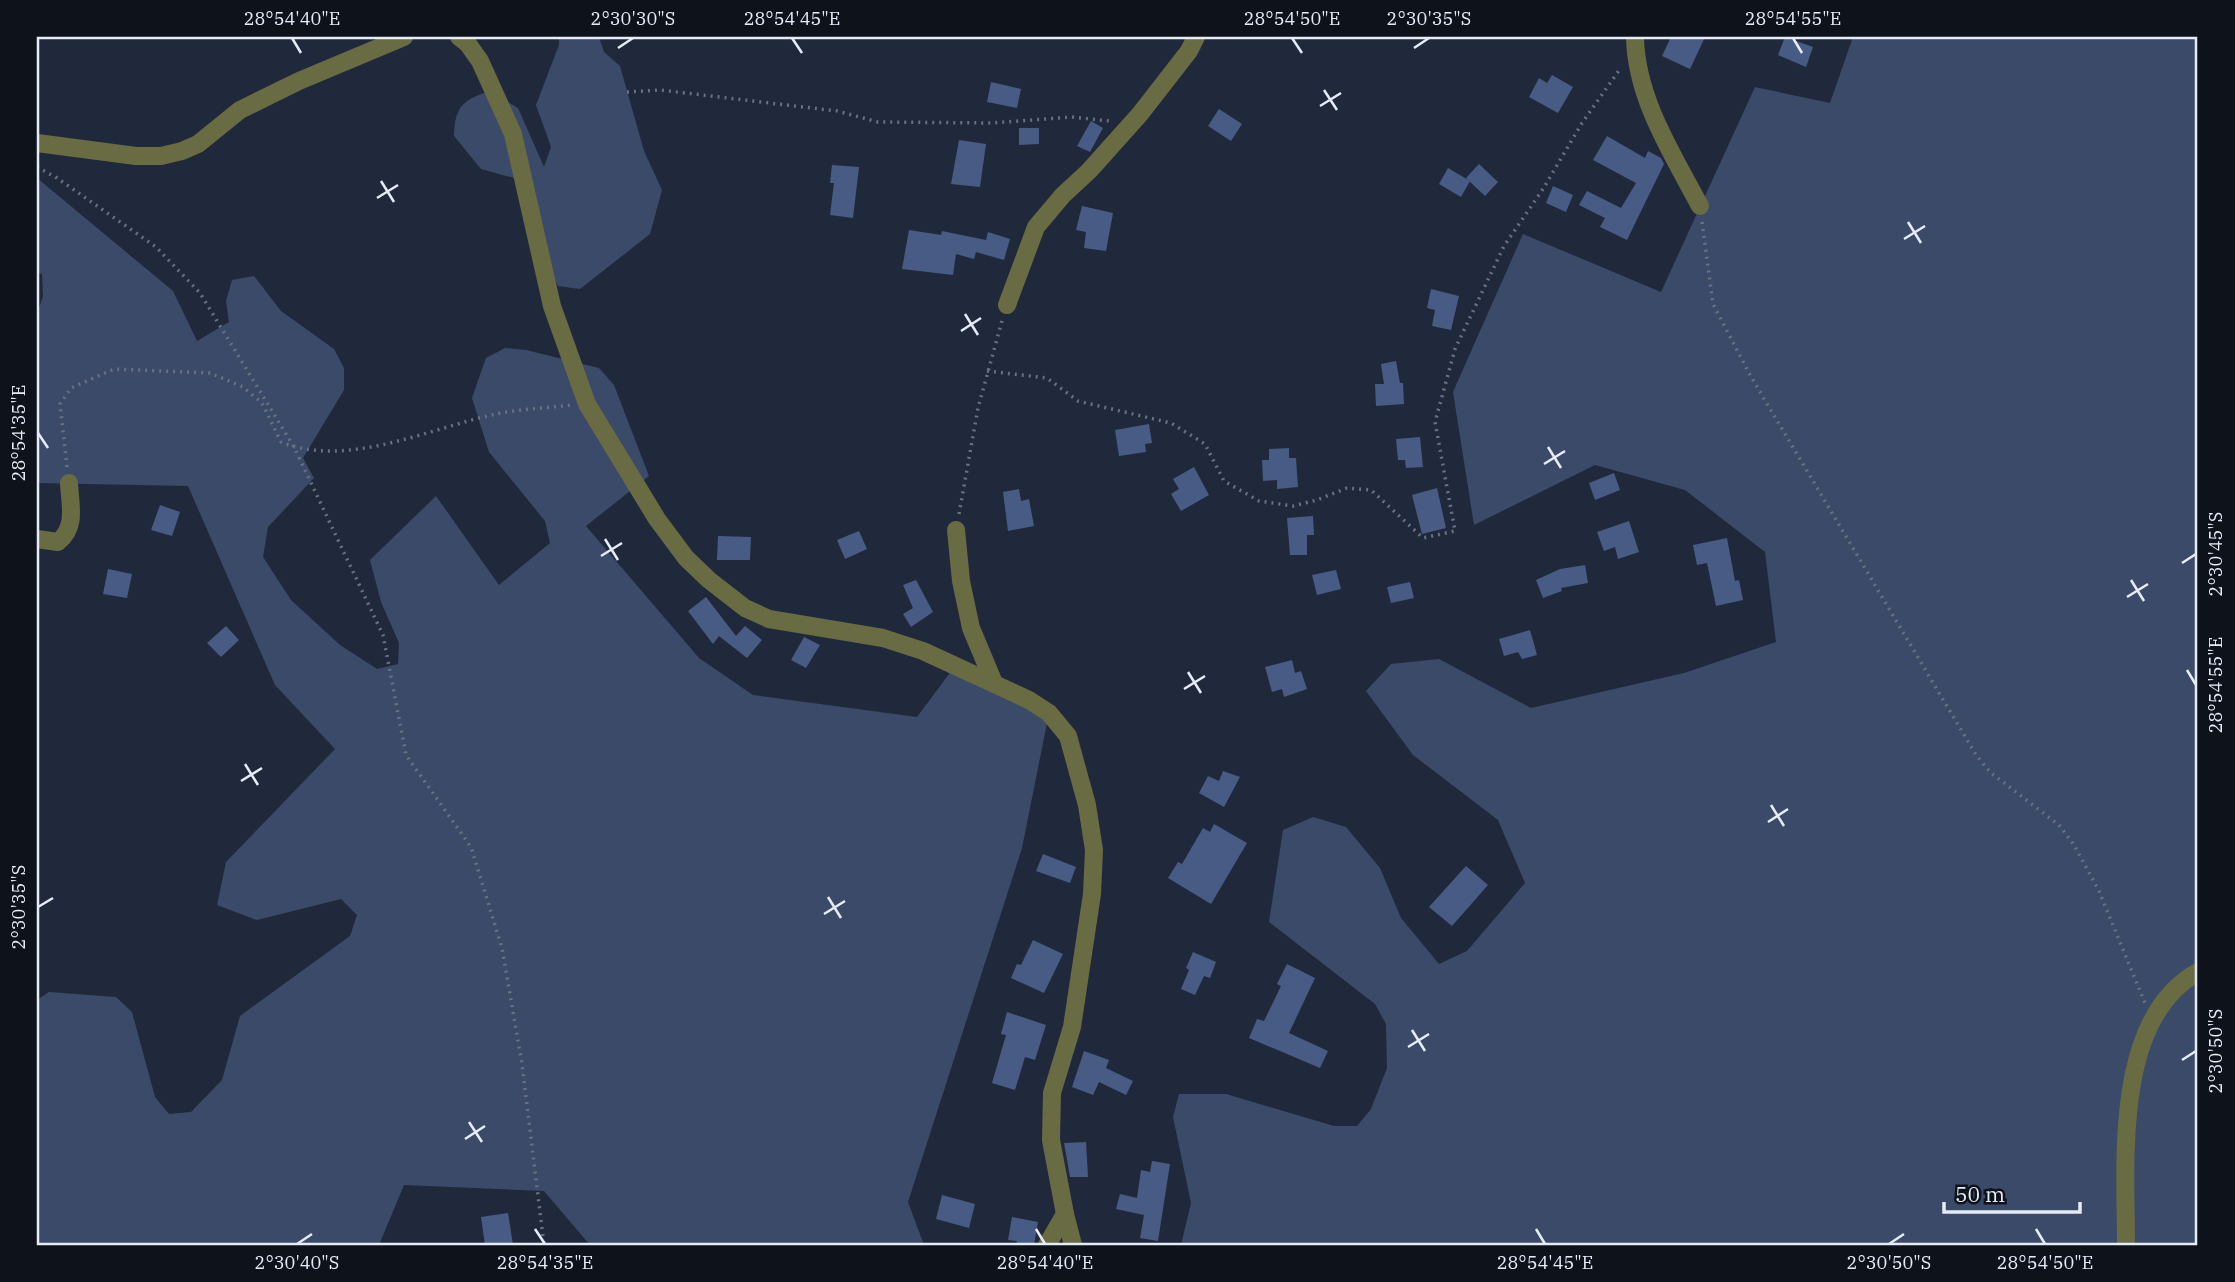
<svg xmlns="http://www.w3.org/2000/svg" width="2235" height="1282" viewBox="0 0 2235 1282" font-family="'IBM Plex Serif',serif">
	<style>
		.green { fill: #3b4a68 }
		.building { fill: #475b85 }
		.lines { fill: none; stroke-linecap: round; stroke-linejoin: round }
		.path { stroke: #697181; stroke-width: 3.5; stroke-dasharray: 2 5; stroke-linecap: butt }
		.minor { stroke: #696b42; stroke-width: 18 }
		.ticks { fill: none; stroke: #e5ecf8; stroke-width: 2.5 }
		.neatline { fill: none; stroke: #e5ecf8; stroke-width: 2.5 }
		.ticks-label { font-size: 18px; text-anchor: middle; fill: #e5ecf8 }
	</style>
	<rect width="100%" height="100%" fill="#20293c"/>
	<g class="green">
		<path d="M 559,37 L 599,37 L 604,52 L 620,66 L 644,151 L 662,190 L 650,234 L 580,289 L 558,286 L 547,266 L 525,181 L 481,169 L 454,136 C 455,107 462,100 490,91 L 518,108 L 544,167 L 551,147 L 536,105 L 559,45 Z"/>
		<polygon points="1853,37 2198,37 2198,1245 1181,1245 1191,1203 1173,1117 1179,1094 1226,1094 1334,1126 1357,1126 1371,1109 1387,1068 1386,1024 1375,1004 1269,922 1283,830 1313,817 1346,827 1380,868 1401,918 1439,964 1467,951 1525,883 1498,820 1413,755 1366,691 1391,664 1439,659 1531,708 1684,673 1776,642 1765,552 1685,490 1595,465 1474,525 1453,392 1523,234 1661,292 1755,87 1830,103"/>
		<polygon points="37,178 173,291 197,341 229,322 226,301 232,280 254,276 281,311 334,349 344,368 344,390 303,458 314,478 268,527 263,557 291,600 340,645 377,669 398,664 399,643 381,602 370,560 436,496 499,585 550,543 545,521 489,452 472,398 486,358 505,348 526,350 599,368 614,385 649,476 586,526 699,658 753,695 917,717 955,666 1049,713 1022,848 908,1202 924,1245 590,1245 544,1191 404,1185 379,1245 37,1245 37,1000 49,992 116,997 132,1012 155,1097 169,1114 191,1112 222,1080 240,1016 350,936 357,915 341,899 257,920 217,905 226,862 335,749 275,685 188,486 37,483 37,314 43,296 42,274 37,272"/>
	</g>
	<g class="building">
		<polygon points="1671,37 1705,37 1690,69 1662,56"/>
		<polygon points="1785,37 1813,47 1806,67 1778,55"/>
		<polygon points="1552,75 1573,87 1558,113 1529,97 1539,78 1547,83"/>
		<polygon points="991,82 1021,89 1017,108 987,102"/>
		<polygon points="1219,109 1242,124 1231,141 1208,126"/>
		<polygon points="1091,121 1103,128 1090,152 1077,146"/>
		<polygon points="1019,128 1039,128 1039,144 1019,145"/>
		<polygon points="1607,136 1645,158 1648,151 1661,158 1664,164 1627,240 1600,227 1605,218 1579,205 1587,191 1621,208 1636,183 1593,160"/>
		<polygon points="959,140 986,144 980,187 951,184"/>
		<polygon points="1479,164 1498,182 1485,196 1466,178"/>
		<polygon points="832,165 859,167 853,218 830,215 834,183 830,183"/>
		<polygon points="1448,168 1470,181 1461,197 1439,184"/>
		<polygon points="1553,186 1573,195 1566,212 1546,203"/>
		<polygon points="1082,206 1113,213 1106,251 1084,248 1086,232 1076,230"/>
		<polygon points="909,230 941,235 942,231 986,240 988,232 1010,239 1004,260 976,252 974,259 956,254 953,275 902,269"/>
		<polygon points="1431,289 1459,296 1451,330 1432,326 1435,310 1427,308"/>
		<polygon points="1396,361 1400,383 1403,383 1404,404 1376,406 1375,384 1384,384 1381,364"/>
		<polygon points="1149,424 1152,443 1145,444 1146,452 1119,456 1115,430"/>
		<polygon points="1420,437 1423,467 1406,468 1405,460 1398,460 1396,439"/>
		<polygon points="1289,448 1289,458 1296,458 1298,487 1277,489 1277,480 1263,481 1262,460 1269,460 1269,449"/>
		<polygon points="1194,467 1209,495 1181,511 1171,494 1179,489 1173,479"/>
		<polygon points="1614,473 1620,490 1595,500 1589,483"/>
		<polygon points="1437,488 1446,528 1422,534 1412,495"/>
		<polygon points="1019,489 1021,501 1029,499 1034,526 1008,531 1003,492"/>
		<polygon points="160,505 180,512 172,536 151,530"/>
		<polygon points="1313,516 1314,535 1307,535 1307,555 1290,555 1287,518"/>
		<polygon points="1629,521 1639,552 1618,559 1615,547 1604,551 1597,532"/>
		<polygon points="859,531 867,549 845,559 837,540"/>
		<polygon points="718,536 751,537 750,560 717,560"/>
		<polygon points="1727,538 1735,581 1739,580 1743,600 1716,606 1707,563 1697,565 1693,545"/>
		<polygon points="1585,565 1588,583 1561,588 1562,591 1543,598 1536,580 1560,569"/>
		<polygon points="108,569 132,574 127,598 103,594"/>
		<polygon points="1336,570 1341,589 1317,595 1312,575"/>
		<polygon points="916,580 933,612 911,627 903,614 913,608 903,585"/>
		<polygon points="1410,582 1414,598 1391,603 1387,587"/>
		<polygon points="706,597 736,636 745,626 762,640 747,658 719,636 713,644 688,611"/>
		<polygon points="226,626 239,640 221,657 207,643"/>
		<polygon points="1530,630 1537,655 1522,659 1518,652 1504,656 1499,639"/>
		<polygon points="804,637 820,645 806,668 791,660"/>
		<polygon points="1292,660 1295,673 1301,671 1307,689 1284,697 1282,689 1272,692 1265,667"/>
		<polygon points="1223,771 1240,777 1224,807 1199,793 1208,776 1219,781"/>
		<polygon points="1214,824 1247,843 1211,904 1168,878 1178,862 1182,864 1203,828 1210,832"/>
		<polygon points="1043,854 1076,867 1070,883 1036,871"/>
		<polygon points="1466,866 1488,885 1452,926 1429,907"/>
		<polygon points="1033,940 1063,954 1044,993 1011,978 1017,964 1021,965"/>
		<polygon points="1193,952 1216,962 1210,978 1204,976 1195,995 1181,989 1189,970 1186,968"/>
		<polygon points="1287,964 1315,978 1289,1033 1328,1051 1320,1068 1249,1038 1257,1019 1264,1021 1281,986 1277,984"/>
		<polygon points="1007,1012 1046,1025 1035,1060 1025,1057 1015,1090 992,1083 1006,1035 1001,1034"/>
		<polygon points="1084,1051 1109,1060 1106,1068 1133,1081 1126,1095 1099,1082 1093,1095 1072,1087"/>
		<polygon points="1086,1142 1088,1177 1070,1177 1064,1143"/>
		<polygon points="1152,1161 1170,1164 1158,1241 1140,1238 1144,1215 1116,1209 1120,1194 1137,1198 1141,1170 1150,1172"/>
		<polygon points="942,1195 975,1204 969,1228 936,1219"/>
		<polygon points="508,1213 513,1245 485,1245 481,1217"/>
		<polygon points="1012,1217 1038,1222 1034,1245 1016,1245 1017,1241 1008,1240"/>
	</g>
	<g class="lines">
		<g class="path">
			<polyline points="627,92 660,90 837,111 878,122 992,123 1072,117 1110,121"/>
			<polyline points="37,167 57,178 156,247 200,293 294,447 383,635 406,755 471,847 502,948 522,1064 544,1245"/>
			<polyline points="1702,222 1713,304 1750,375 1976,755 1991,773 2059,825 2074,845 2099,891 2145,1003"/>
			<polyline points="987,371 1047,378 1078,401 1171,423 1205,444 1224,481 1259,501 1293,506 1317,500 1347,488 1371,490 1423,538 1455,531 1435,422 1455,349 1504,246 1543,189 1582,123 1620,69"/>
			<path d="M 67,467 L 60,404 L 71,388 L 114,369 L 210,373 L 243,387 L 262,403 L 281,442 C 347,469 430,428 496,414 C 520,409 546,408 571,405"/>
			<polyline points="959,514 978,408 1002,321"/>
		</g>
		<g class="minor">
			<polyline points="459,37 468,44 480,61 513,134 552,306 587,404 657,519 686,558 709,580 745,608 769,619 883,638 923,651 1029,700 1049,713 1068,736 1087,805 1094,850 1092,894 1072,1027 1052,1093 1051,1140 1065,1214 1073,1245"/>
			<path d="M 1635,37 C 1636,98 1672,153 1700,206"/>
			<polyline points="37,143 136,156 161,156 182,151 198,144 240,110 299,81 404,37"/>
			<polyline points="1007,305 1036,227 1063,195 1089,171 1140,114 1189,51 1196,37"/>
			<polyline points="956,530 961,581 971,628 994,683"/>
			<path d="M 37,539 L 58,542 C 77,527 70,505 69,483"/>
			<polyline points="1047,1245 1065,1214"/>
			<path d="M 2126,1245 C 2126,1162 2113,1019 2198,972"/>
		</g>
	</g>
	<path class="ticks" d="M 292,38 L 301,53M 792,38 L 802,53M 1292,38 L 1302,53M 1793,38 L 1802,53M 618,48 L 633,38M 1414,48 L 1429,38M 1324,90 L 1337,110M 1320,106 L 1341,93M 381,181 L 394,202M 377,198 L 398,185M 1908,222 L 1921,243M 1904,239 L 1925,226M 965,314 L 978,335M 961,331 L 981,318M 38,433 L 48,448M 1548,447 L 1561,468M 1544,464 L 1565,451M 605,539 L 618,560M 601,556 L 622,543M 2182,563 L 2196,554M 2131,580 L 2144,601M 2127,597 L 2148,584M 2187,670 L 2196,685M 1188,672 L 1201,693M 1184,689 L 1205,676M 245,764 L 258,785M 241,781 L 262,768M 1771,805 L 1784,826M 1768,822 L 1788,809M 828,897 L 841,918M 38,907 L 53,898M 824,914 L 845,901M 1412,1030 L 1425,1051M 1408,1047 L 1429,1034M 2182,1060 L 2196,1051M 469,1122 L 482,1142M 465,1139 L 485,1126M 535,1229 L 545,1244M 1036,1229 L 1045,1244M 1536,1229 L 1545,1244M 2036,1229 L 2045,1244M 297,1244 L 312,1234M 1889,1244 L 1904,1234"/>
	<rect width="2235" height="1282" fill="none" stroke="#0e121b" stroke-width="77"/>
	<path d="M1944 1202v10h136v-10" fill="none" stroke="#e5ecf8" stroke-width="3.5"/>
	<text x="1955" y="1202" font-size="21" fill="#e5ecf8" stroke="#0e121b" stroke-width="5" paint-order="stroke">50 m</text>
	<rect x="38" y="38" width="2158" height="1206" class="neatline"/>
	<g class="ticks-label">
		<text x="292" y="25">28°54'40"E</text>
		<text x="633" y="25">2°30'30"S</text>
		<text x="792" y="25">28°54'45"E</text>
		<text x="1292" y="25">28°54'50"E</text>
		<text x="1429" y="25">2°30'35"S</text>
		<text x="1793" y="25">28°54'55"E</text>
		<text transform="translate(19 433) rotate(-90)" y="6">28°54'35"E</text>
		<text transform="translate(2216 554) rotate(-90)" y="6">2°30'45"S</text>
		<text transform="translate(2216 685) rotate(-90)" y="6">28°54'55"E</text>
		<text transform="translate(19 907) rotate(-90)" y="6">2°30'35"S</text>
		<text transform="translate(2216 1051) rotate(-90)" y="6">2°30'50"S</text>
		<text x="297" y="1269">2°30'40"S</text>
		<text x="545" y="1269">28°54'35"E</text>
		<text x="1045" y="1269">28°54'40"E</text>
		<text x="1545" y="1269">28°54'45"E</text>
		<text x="1889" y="1269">2°30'50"S</text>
		<text x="2045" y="1269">28°54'50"E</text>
	</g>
</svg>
